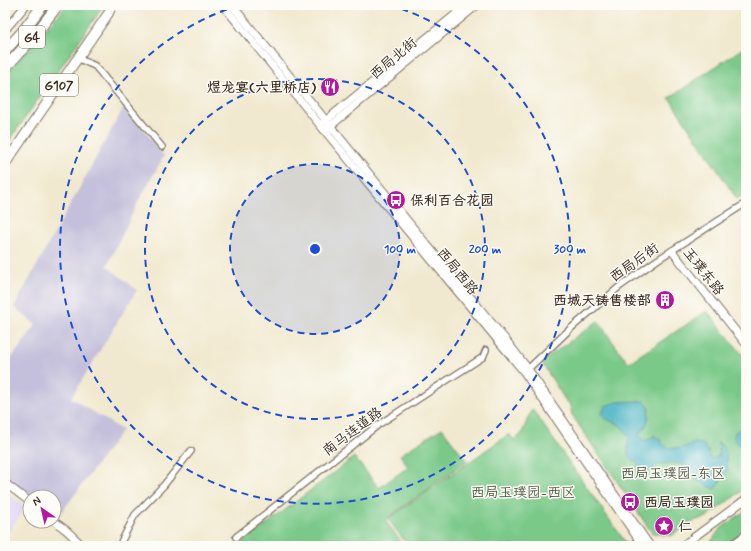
<svg xmlns="http://www.w3.org/2000/svg" width="751" height="551" viewBox="0 0 751 551" font-family="Mynerve,'LXGW WenKai TC',sans-serif">
	<style>
		.built { fill: #e0d4f4 }
		.industrial { fill: #c4c0db }
		.green { fill: #7ac989; stroke: #5a7a54 }
		.water { fill: #46b2c3; stroke: #406e70 }
		.lines { fill: none; stroke-linecap: round; stroke-linejoin: round }
		.minor-casing { stroke: #7b6d5c; stroke-width: 8 }
		.tertiary-casing { stroke: #7b6d5c; stroke-width: 9 }
		.trunk-casing { stroke: #7b6d5c; stroke-width: 11 }
		.motorway-casing { stroke: #7b6d5c; stroke-width: 12 }
		.minor { stroke: #fff; stroke-width: 5.5 }
		.tertiary { stroke: #fff; stroke-width: 7 }
		.trunk { stroke: #fff; stroke-width: 9 }
		.motorway { stroke: #fff; stroke-width: 10 }
		.ring { fill: none; stroke: #1d4ed8; stroke-width: 2; stroke-dasharray: 7 5 }
		.labels { text-anchor: middle; stroke-width: 3; stroke-linejoin: round; paint-order: stroke }
		.shield { fill: #fdfcf7; stroke: #75695f; stroke-width: 1 }
		.shield-label { font-size: 13px; font-weight: bold; fill: #3b2a1e }
		.street-label { font-size: 14px; fill: #3b2a1e; stroke: #fdfcf7 }
		.poi-label { font-size: 14px; font-weight: bold; fill: #3b2a1e; stroke: #fdfcf7; text-anchor: start }
		.park-label { font-size: 14px; fill: #4e5a3e; stroke: #fdfcf7 }
		.centre { fill: #1d4ed8; stroke: #fdfcf7; stroke-width: 2 }
		.ring-label { font-size: 12px; text-anchor: middle; font-weight: bold; fill: #1d4ed8; stroke: #fdfcf7; stroke-width: 3; stroke-linejoin: round; paint-order: stroke }
	</style>
	<rect width="100%" height="100%" fill="#fdfcf7"/>
	<filter id="ink" filterUnits="userSpaceOnUse"><feTurbulence type="fractalNoise" baseFrequency=".025" numOctaves="2"/><feDisplacementMap in="SourceGraphic" scale="8" xChannelSelector="R" yChannelSelector="G"/><feConvolveMatrix kernelMatrix="1 2 1 2 8 2 1 2 1" color-interpolation-filters="sRGB"/></filter>
	<filter id="wash" filterUnits="userSpaceOnUse"><feTurbulence type="fractalNoise" baseFrequency=".012" numOctaves="4" result="noise"/><feDisplacementMap in="SourceGraphic" scale="16" xChannelSelector="R" yChannelSelector="G"/><feGaussianBlur stdDeviation="0.9" result="paint"/><feColorMatrix in="noise" values="0 0 0 0 0 0 0 0 0 0 0 0 0 0 0 0 0 1.4 0 .05"/><feComposite in="paint" operator="in"/></filter>
	<g filter="url(#wash)">
		<rect width="100%" height="100%" fill="#f1e9cf"/>
		<polygon class="built" points="5,491 27,507 5,536"/>
		<polygon class="industrial" points="125,105 164,156 138,202 107,266 137,290 71,398 122,430 59,516 54,513 54,497 32,497 5,478 5,367 36,325 14,307"/>
		<g class="green">
			<polygon points="67,5 98,5 102,8 5,147 5,75"/>
			<polygon points="746,46 746,179 744,181 746,184 746,194 737,199 669,98"/>
			<polygon points="707,311 746,359 746,488 705,518 696,520 671,536 652,533 572,415 569,402 567,403 542,363 552,354 598,321 628,363"/>
			<polygon points="532,409 628,546 408,546 388,519 509,434 514,440 521,435"/>
			<polygon points="442,428 467,461 385,520 404,546 238,546 354,457 379,488 408,467 400,455"/>
			<polygon points="745,511 746,512 746,531 725,546 706,546 710,543 720,529"/>
		</g>
		<g class="water">
			<path d="M 636,401 L 644,401 L 649,407 C 649,419 648,427 638,435 L 646,441 L 655,435 L 656,438 L 660,439 L 661,441 L 661,443 L 669,448 L 681,448 L 695,443 L 703,444 L 708,451 L 711,459 L 719,456 L 718,442 L 723,446 L 726,455 L 728,470 L 715,489 L 696,480 C 690,467 682,461 668,463 C 665,464 661,464 658,465 C 649,470 653,471 641,470 L 636,462 L 631,459 L 628,454 L 628,440 L 630,437 L 620,425 L 606,419 L 602,414 L 605,406 L 616,402 Z"/>
			<polygon points="745,426 746,427 746,457 744,454 744,449 735,442 734,437 735,432"/>
		</g>
	</g>
	<g filter="url(#ink)">
		<g class="lines">
			<defs>
				<g id="minor">
					<polyline points="77,58 95,66 162,147"/>
					<polyline points="528,369 569,330 619,287 657,260 746,203"/>
					<polyline points="236,537 378,425 483,357 486,350"/>
					<polyline points="119,546 135,515 164,485 191,451"/>
					<polyline points="729,546 746,534"/>
				</g>
				<g id="tertiary">
					<polyline points="223,5 320,125 524,372 643,546"/>
					<polyline points="232,5 419,235 505,339 528,369 650,546"/>
					<polyline points="5,30 26,5"/>
					<polyline points="324,122 467,5"/>
					<polyline points="328,128 477,5"/>
					<polyline points="672,251 746,344"/>
					<polyline points="5,483 30,502"/>
					<polyline points="54,521 66,530 83,546"/>
					<polyline points="682,546 746,499"/>
				</g>
				<polyline id="trunk" points="5,164 108,14 112,5"/>
				<g id="motorway">
					<polyline points="5,51 22,32 43,5"/>
					<polyline points="5,68 31,40 58,5"/>
				</g>
			</defs>
			<use href="#minor" class="minor-casing"/>
			<use href="#tertiary" class="tertiary-casing"/>
			<use href="#trunk" class="trunk-casing"/>
			<use href="#motorway" class="motorway-casing"/>
			<use href="#minor" class="minor"/>
			<use href="#tertiary" class="tertiary"/>
			<use href="#trunk" class="trunk"/>
			<use href="#motorway" class="motorway"/>
		</g>
	</g>
	<circle cx="315" cy="249" r="85" fill="#1d4ed8" fill-opacity=".12"/>
	<g class="ring">
		<circle cx="315" cy="249" r="85"/>
		<circle cx="315" cy="249" r="170"/>
		<path d="M390 5A255 255 0 1 1 240 5"/>
	</g>
	<defs>
		<symbol id="restaurant-disc" viewBox="-11 -11 22 22"><circle r="9.5" fill="#b5179e" stroke="#fdfcf7"/><path d="M-5-6h1v4h1v-4h1v4h1v-4h1v5L-1.5 .5V6h-2V.5L-5-1ZM5-6V6H3V1.5H1.5Q1.5-4 5-6Z" fill="#fff"/></symbol>
		<symbol id="bus-disc" viewBox="-11 -11 22 22"><circle r="9.5" fill="#b5179e" stroke="#fdfcf7"/><path d="M-5-6H5V4H4V6H2V4H-2V6H-4V4H-5ZM-3.5-4V0h7V-4ZM-3.5 1.2v1.5H-2V1.2ZM2 1.2v1.5H3.5V1.2Z" fill="#fff"/></symbol>
		<symbol id="building-disc" viewBox="-11 -11 22 22"><circle r="9.5" fill="#b5179e" stroke="#fdfcf7"/><path d="M-4-6H4V6H1V3H-1V6H-4ZM-2.5-4.3h1.7v1.8h-1.7ZM.8-4.3h1.7v1.8H.8ZM-2.5-1h1.7V.8h-1.7ZM.8-1h1.7V.8H.8Z" fill="#fff"/></symbol>
		<symbol id="sight-disc" viewBox="-11 -11 22 22"><circle r="9.5" fill="#b5179e" stroke="#fdfcf7"/><path d="M0-6L1.8-2.2L6-1.7L2.9 1.2L3.7 5.4L0 3.3L-3.7 5.4L-2.9 1.2L-6-1.7L-1.8-2.2Z" fill="#fff"/></symbol>
	</defs>
	<g fill-rule="evenodd">
		<use href="#restaurant-disc" x="319" y="76" width="22" height="22"/>
		<use href="#bus-disc" x="385" y="189" width="22" height="22"/>
		<use href="#building-disc" x="654" y="289" width="22" height="22"/>
		<use href="#bus-disc" x="619" y="491" width="22" height="22"/>
		<use href="#sight-disc" x="653" y="515" width="22" height="22"/>
	</g>
	<g class="labels">
		<g class="shield">
			<rect x="19" y="26" width="26" height="22" rx="3"/>
			<rect x="40" y="74" width="38" height="22" rx="3"/>
		</g>
		<g class="shield-label">
			<text x="32" y="42">G4</text>
			<text x="59" y="90">G107</text>
		</g>
		<g class="street-label">
			<text transform="translate(393 58) rotate(-40)" y="5">西局北街</text>
			<text transform="translate(634 262) rotate(-35)" y="5">西局后街</text>
			<text transform="translate(458 271) rotate(51)" y="5">西局西路</text>
			<text transform="translate(704 271) rotate(52)" y="5">玉璞东路</text>
			<text transform="translate(352 431) rotate(-37)" y="5">南马连道路</text>
		</g>
		<g class="poi-label">
			<text x="316" y="92" text-anchor="end">煜龙宴(六里桥店)</text>
			<text x="410" y="205">保利百合花园</text>
			<text x="651" y="305" text-anchor="end">西城天铸售楼部</text>
			<text x="644" y="507">西局玉璞园</text>
			<text x="678" y="531">仁</text>
		</g>
		<g class="park-label">
			<text x="673" y="478">西局玉璞园-东区</text>
			<text x="523" y="497">西局玉璞园-西区</text>
		</g>
	</g>
	<circle cx="315" cy="249" r="6" class="centre"/>
	<g class="ring-label">
		<text x="400" y="253">100 m</text>
		<text x="485" y="253">200 m</text>
		<text x="570" y="253">300 m</text>
	</g>
	<rect width="751" height="551" fill="none" stroke="#fdfcf7" stroke-width="20"/>
	<g transform="translate(42 509) rotate(326)"><circle r="19" fill="#fdfcf7" stroke="#afa8a0"/>
	<path d="M0-3L7 15L0 10L-7 15Z" fill="#b5179e"/>
	<text y="-6" font-size="11" font-weight="bold" text-anchor="middle" fill="#3b2a1e">N</text>
	</g>
</svg>
